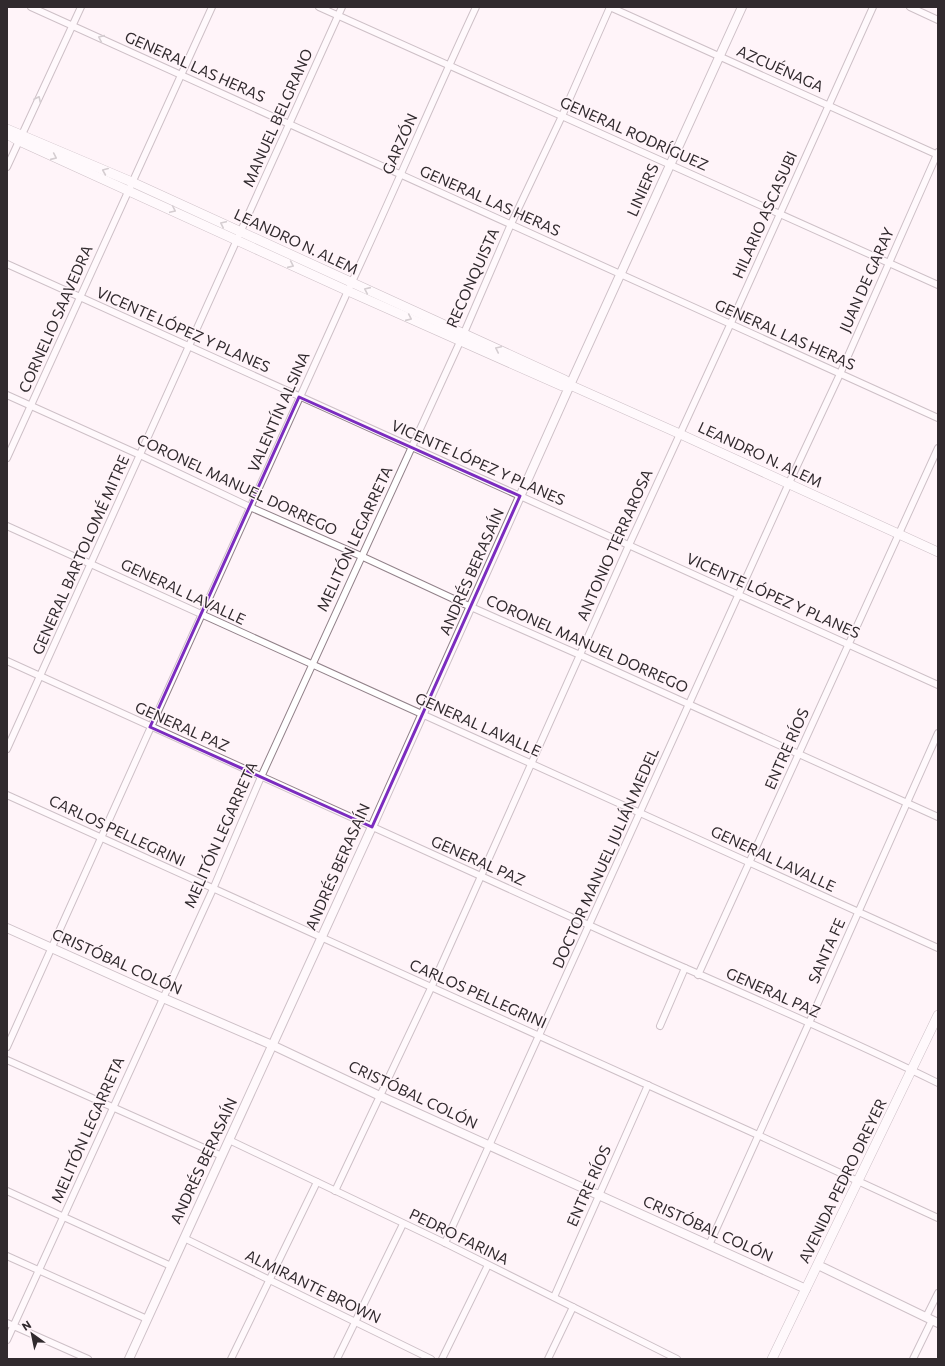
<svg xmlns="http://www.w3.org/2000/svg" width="945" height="1366" viewBox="0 0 945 1366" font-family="Commissioner,sans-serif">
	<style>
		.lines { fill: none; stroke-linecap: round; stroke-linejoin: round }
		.minor-casing { stroke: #92828a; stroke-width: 8 }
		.tertiary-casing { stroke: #92828a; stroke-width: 10 }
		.secondary-casing { stroke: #92828a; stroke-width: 10 }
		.minor { stroke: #fff; stroke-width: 6 }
		.tertiary { stroke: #fff; stroke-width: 8 }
		.secondary { stroke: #fff; stroke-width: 9 }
		.oneway { stroke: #a29fa1 }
		.marked { fill: none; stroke: #7b2cbf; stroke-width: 3; stroke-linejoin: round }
		.labels { text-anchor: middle; stroke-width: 3; stroke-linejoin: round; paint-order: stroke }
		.street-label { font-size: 15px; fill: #312a2e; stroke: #fff4f9 }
	</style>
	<rect width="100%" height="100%" fill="#fff4f9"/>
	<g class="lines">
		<defs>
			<g id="minor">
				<polyline points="31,7 938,418"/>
				<polyline points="319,7 938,285"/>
				<polyline points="910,7 938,20"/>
				<polyline points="7,167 81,7"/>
				<polyline points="7,264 938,685"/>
				<polyline points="7,395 140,455 250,507 361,556 471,607 580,655 938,817"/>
				<polyline points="7,458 212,7"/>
				<polyline points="7,526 938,948"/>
				<path d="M 7,661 C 212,755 418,848 624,941 C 729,988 835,1032 938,1083"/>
				<polyline points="7,749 342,7"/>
				<polyline points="7,795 758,1135 938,1218"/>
				<polyline points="698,975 938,448"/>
				<polyline points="660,1026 685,968"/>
				<path d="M 7,1047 C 122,793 235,537 351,284 C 394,192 433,99 476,7"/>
				<polyline points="7,1060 222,1156"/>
				<polyline points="229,1140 445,1243 677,1359"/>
				<polyline points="7,1191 171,1266"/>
				<polyline points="335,1191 431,988 629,545 730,325 873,7"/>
				<polyline points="184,1238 431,1359"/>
				<polyline points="445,1243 789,483 840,374 938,152"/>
				<polyline points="709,1245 809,1023 938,733"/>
				<polyline points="7,1256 147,1319"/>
				<polyline points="554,1297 648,1085"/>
				<polyline points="926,1317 938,1293"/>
				<polyline points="7,1323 88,1359"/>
				<polyline points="7,1340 213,889 261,777 464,333 511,224 562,116 610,7 938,155"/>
				<polyline points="231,1359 317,1182"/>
				<polyline points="337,1359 403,1224"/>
				<polyline points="442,1359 488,1265"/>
				<polyline points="548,1359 573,1307"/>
				<polyline points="913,1359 932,1320"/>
			</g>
			<g id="tertiary">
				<polyline points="7,928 163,998 272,1045 380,1096 806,1289"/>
				<polyline points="818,1265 938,1323"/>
				<polyline points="129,1359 372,827 570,385 742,7"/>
			</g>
			<g id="secondary">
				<polyline points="7,129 132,182 565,380 570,385 680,434 938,552"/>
				<polyline points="7,134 19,141 348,291 562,386 570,385"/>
				<polyline points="772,1359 938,1015"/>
			</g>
		</defs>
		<use href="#minor" class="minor-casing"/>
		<use href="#tertiary" class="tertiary-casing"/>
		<use href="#secondary" class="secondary-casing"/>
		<use href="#minor" class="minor"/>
		<use href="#tertiary" class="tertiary"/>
		<use href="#secondary" class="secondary"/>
	</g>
	<defs><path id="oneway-chevron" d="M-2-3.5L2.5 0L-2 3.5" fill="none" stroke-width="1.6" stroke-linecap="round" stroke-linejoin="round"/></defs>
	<g class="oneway">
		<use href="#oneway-chevron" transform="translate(101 38) rotate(-156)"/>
		<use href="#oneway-chevron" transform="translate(38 99) rotate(-65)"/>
		<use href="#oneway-chevron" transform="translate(54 157) rotate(24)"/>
		<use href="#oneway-chevron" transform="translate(105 171) rotate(-157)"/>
		<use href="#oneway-chevron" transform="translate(173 210) rotate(25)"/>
		<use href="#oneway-chevron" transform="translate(223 224) rotate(-155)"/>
		<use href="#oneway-chevron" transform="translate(291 265) rotate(24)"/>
		<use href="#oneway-chevron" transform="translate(367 290) rotate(-156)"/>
		<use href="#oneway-chevron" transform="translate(409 318) rotate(24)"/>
		<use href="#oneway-chevron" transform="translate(498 349) rotate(-155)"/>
	</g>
	<path d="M0 0H945V1366H0ZM 299,397 L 520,496 L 372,827 L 150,727 Z" fill="#fff4f9" fill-opacity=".55" fill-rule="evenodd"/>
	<path class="marked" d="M 299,397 L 520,496 L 372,827 L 150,727 Z"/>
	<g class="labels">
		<g class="street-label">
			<text transform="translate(195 67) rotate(24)" y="5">GENERAL LAS HERAS</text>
			<text transform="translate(780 69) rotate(24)" y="5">AZCUÉNAGA</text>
			<text transform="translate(278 118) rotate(-66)" y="5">MANUEL BELGRANO</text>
			<text transform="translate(634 134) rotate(24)" y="5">GENERAL RODRÍGUEZ</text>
			<text transform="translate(400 144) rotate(-66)" y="5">GARZÓN</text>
			<text transform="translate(643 190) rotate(-66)" y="5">LINIERS</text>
			<text transform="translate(490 201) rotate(24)" y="5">GENERAL LAS HERAS</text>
			<text transform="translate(765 215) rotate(-66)" y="5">HILARIO ASCASUBI</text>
			<text transform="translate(296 242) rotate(25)" y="5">LEANDRO N. ALEM</text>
			<text transform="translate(473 278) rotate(-66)" y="5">RECONQUISTA</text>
			<text transform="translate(867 280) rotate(-66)" y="5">JUAN DE GARAY</text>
			<text transform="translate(56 319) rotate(-66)" y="5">CORNELIO SAAVEDRA</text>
			<text transform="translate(183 330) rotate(24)" y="5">VICENTE LÓPEZ Y PLANES</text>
			<text transform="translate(785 335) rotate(24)" y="5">GENERAL LAS HERAS</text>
			<text transform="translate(279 412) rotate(-66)" y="5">VALENTÍN ALSINA</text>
			<text transform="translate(760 455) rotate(25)" y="5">LEANDRO N. ALEM</text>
			<text transform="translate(478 463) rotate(24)" y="5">VICENTE LÓPEZ Y PLANES</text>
			<text transform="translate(237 485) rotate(25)" y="5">CORONEL MANUEL DORREGO</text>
			<text transform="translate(355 539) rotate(-65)" y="5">MELITÓN LEGARRETA</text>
			<text transform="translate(615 545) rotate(-66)" y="5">ANTONIO TERRAROSA</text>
			<text transform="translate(81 555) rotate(-66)" y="5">GENERAL BARTOLOMÉ MITRE</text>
			<text transform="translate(472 572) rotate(-66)" y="5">ANDRÉS BERASAÍN</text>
			<text transform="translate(183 592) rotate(25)" y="5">GENERAL LAVALLE</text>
			<text transform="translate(773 596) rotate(24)" y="5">VICENTE LÓPEZ Y PLANES</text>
			<text transform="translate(587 644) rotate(24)" y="5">CORONEL MANUEL DORREGO</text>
			<text transform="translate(478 725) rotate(24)" y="5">GENERAL LAVALLE</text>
			<text transform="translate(182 727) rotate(24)" y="5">GENERAL PAZ</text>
			<text transform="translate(787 749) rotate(-66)" y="5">ENTRE RÍOS</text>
			<text transform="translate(117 831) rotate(25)" y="5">CARLOS PELLEGRINI</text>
			<text transform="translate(221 835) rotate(-66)" y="5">MELITÓN LEGARRETA</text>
			<text transform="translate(606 858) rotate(-66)" y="5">DOCTOR MANUEL JULIÁN MEDEL</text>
			<text transform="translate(773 859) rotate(25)" y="5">GENERAL LAVALLE</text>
			<text transform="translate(478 861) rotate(24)" y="5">GENERAL PAZ</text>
			<text transform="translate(338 867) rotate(-66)" y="5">ANDRÉS BERASAÍN</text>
			<text transform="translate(827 951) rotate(-66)" y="5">SANTA FE</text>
			<text transform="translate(117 962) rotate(24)" y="5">CRISTÓBAL COLÓN</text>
			<text transform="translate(773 993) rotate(24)" y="5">GENERAL PAZ</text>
			<text transform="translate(478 994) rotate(24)" y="5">CARLOS PELLEGRINI</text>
			<text transform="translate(413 1095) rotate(25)" y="5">CRISTÓBAL COLÓN</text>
			<text transform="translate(88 1130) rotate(-66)" y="5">MELITÓN LEGARRETA</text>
			<text transform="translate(204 1161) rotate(-65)" y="5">ANDRÉS BERASAÍN</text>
			<text transform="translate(843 1181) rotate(-64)" y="5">AVENIDA PEDRO DREYER</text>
			<text transform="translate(589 1186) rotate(-66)" y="5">ENTRE RÍOS</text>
			<text transform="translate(708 1229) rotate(24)" y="5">CRISTÓBAL COLÓN</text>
			<text transform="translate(459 1237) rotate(26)" y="5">PEDRO FARINA</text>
			<text transform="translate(313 1287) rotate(26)" y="5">ALMIRANTE BROWN</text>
		</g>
	</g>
	<rect width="945" height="1366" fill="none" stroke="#312a2e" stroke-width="16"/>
	<g transform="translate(32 1334) rotate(327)" stroke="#fff4f9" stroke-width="3" paint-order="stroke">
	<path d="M0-3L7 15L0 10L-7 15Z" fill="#312a2e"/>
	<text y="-6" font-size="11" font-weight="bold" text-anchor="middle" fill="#312a2e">N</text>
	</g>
</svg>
